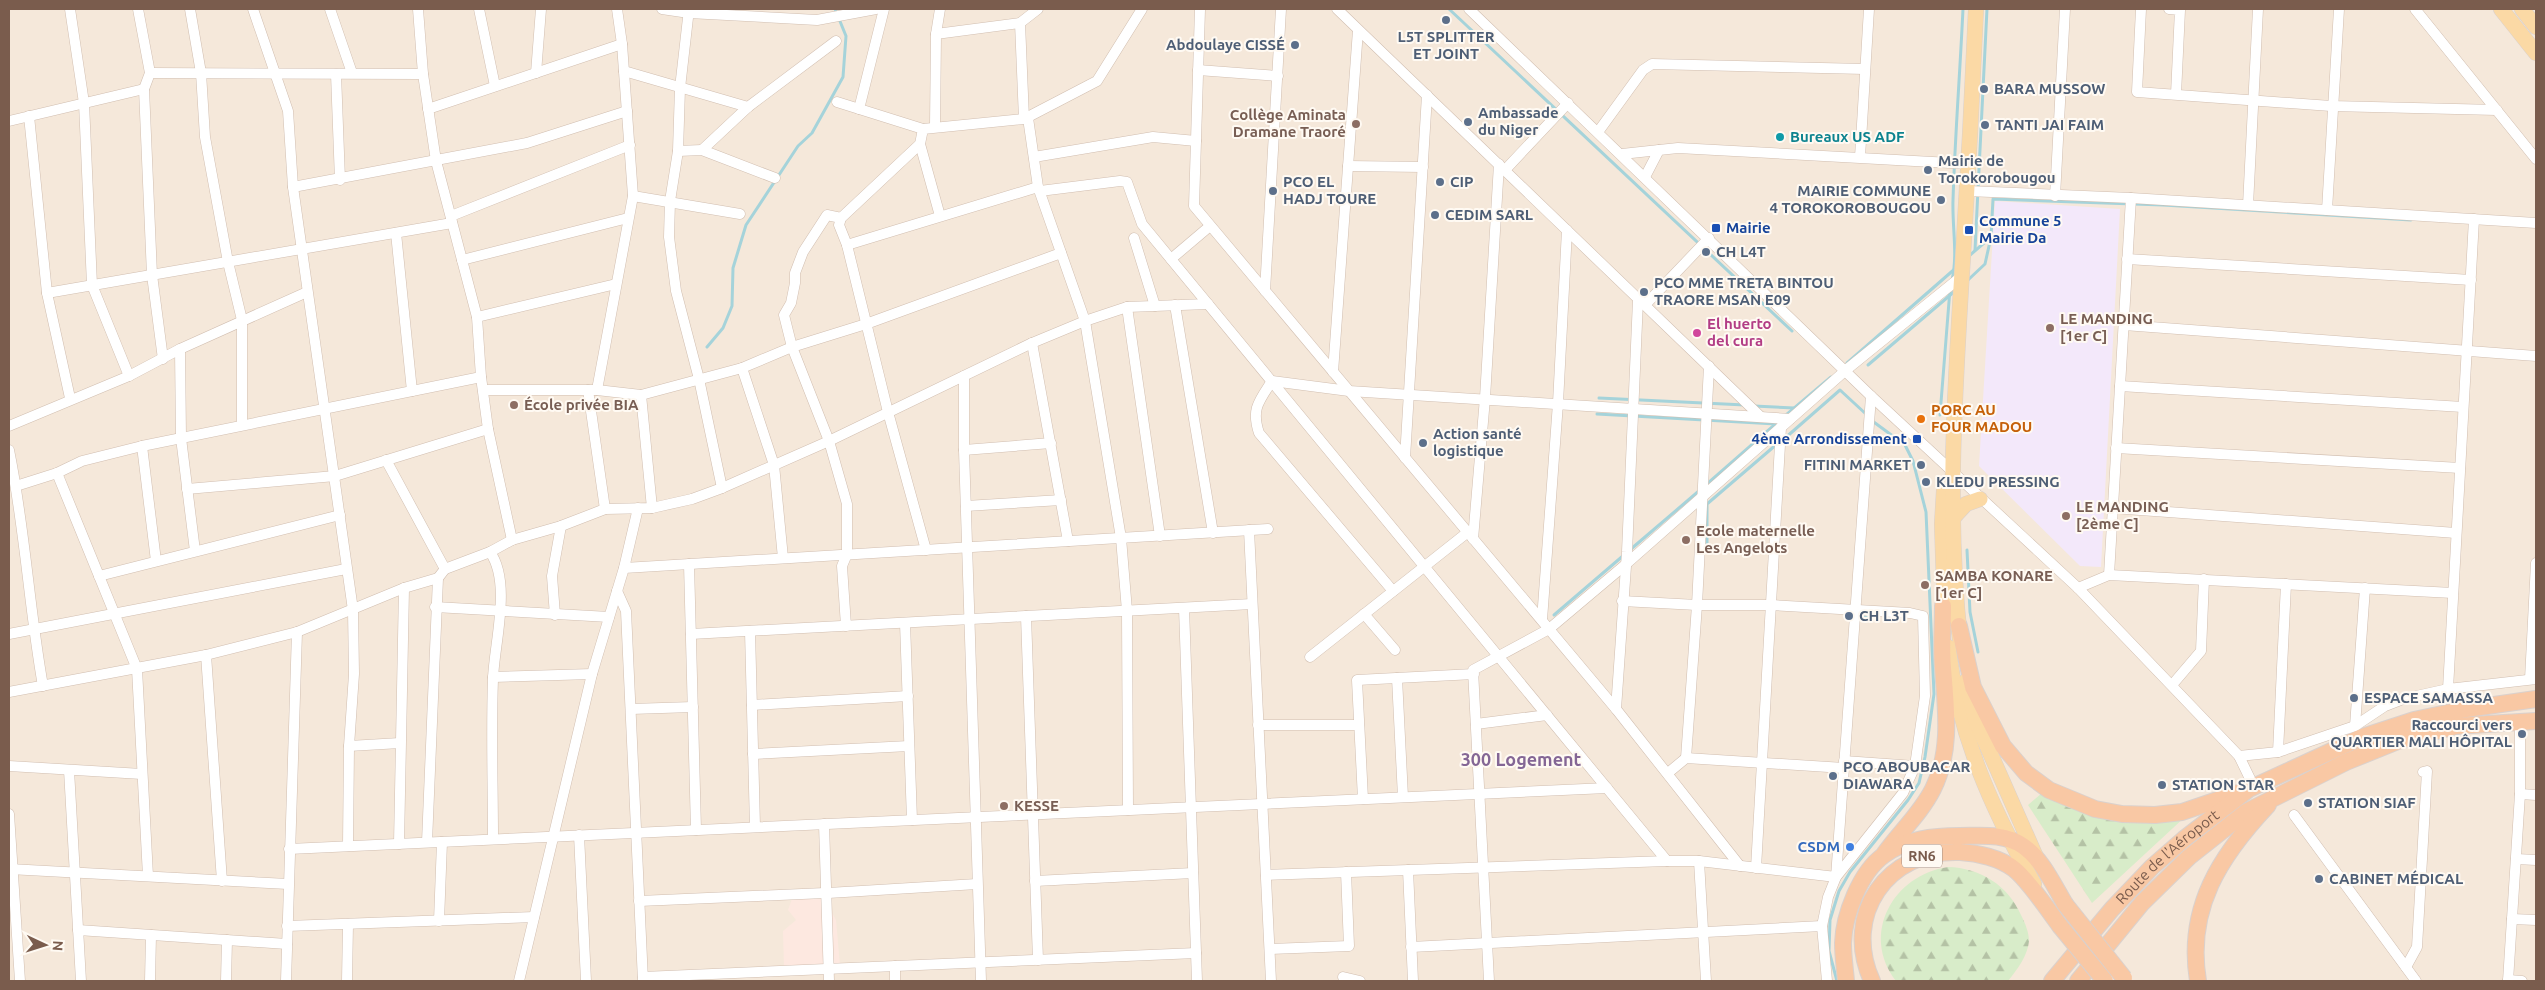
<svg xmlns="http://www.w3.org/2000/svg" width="2545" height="990" viewBox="0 0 2545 990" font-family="Ubuntu,sans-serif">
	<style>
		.residential { fill: #f5e8da }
		.commercial { fill: #fde8e0 }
		.education { fill: #f3e8fa }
		.forest { fill: url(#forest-firs) }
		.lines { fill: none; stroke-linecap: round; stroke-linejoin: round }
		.stream { stroke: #a5d3da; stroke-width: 3 }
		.minor-casing { stroke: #d1beb0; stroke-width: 11 }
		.primary-casing { stroke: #dad1cd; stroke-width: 16 }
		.trunk-casing { stroke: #dad1cd; stroke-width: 18 }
		.minor { stroke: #fff; stroke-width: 10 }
		.primary { stroke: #fbd9a5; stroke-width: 15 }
		.trunk { stroke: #f9c8a4; stroke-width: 16 }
		.trunk-bridge-casing { stroke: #dad1cd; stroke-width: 18; stroke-linecap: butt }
		.trunk-bridge { stroke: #f9c8a4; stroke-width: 16 }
		.service-dot { fill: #5c6f8a; stroke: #fffaf3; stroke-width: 2 }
		.education-dot { fill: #8d6e63; stroke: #fffaf3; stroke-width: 2 }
		.culture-dot { fill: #0f9aa8; stroke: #fffaf3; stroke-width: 2 }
		.transit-dot { fill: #1a4fb4; stroke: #fffaf3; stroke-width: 2 }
		.hotel-dot { fill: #d1479c; stroke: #fffaf3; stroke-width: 2 }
		.food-dot { fill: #e8710a; stroke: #fffaf3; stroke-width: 2 }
		.shop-dot { fill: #3f7fe0; stroke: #fffaf3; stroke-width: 2 }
		.labels { text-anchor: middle; stroke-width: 4; stroke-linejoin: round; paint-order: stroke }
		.shield { fill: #fffaf3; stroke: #a28b7f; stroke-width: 1 }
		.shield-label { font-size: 14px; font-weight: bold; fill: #7a5c4d }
		.service-label { font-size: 15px; font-weight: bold; fill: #4e5e75; stroke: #fffaf3; text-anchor: start }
		.education-label { font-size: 15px; font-weight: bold; fill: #785e54; stroke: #fffaf3; text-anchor: start }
		.culture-label { font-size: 15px; font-weight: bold; fill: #0d838f; stroke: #fffaf3; text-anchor: start }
		.transit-label { font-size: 15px; font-weight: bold; fill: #164399; stroke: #fffaf3; text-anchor: start }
		.hotel-label { font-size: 15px; font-weight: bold; fill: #b23c85; stroke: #fffaf3; text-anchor: start }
		.food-label { font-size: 15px; font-weight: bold; fill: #c56008; stroke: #fffaf3; text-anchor: start }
		.shop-label { font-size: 15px; font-weight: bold; fill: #366cbe; stroke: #fffaf3; text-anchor: end }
		.street-label { font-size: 15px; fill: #7a5c4d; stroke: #fffaf3 }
		.quarter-label { font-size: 18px; font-weight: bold; fill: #846695; stroke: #fffaf3 }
	</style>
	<defs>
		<pattern id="forest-firs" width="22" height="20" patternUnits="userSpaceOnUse" patternTransform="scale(1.25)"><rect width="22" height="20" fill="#d8ecc9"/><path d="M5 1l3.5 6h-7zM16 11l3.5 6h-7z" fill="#b4c2a5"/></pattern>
	</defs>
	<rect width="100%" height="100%" fill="#fdf6ec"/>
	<rect class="residential" x="9" y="9" width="2527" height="972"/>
	<polygon class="commercial" points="822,895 836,920 840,965 784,968 783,931 796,920 788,910 793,896"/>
	<polygon class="education" points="1995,201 2120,209 2101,567 2080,566 1979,466"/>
	<g class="forest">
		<path d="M 2042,793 C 2085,823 2135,817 2186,816 L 2092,903 L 2028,805 Z"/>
		<path d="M 1948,867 C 1980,868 2008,885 2021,915 C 2025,923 2029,932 2029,941 C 2028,955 2017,970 2008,981 L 1896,981 C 1860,934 1893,875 1948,867 Z"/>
	</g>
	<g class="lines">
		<g class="stream">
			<polyline points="1449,9 1792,331"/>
			<polyline points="1975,250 1987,9"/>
			<polyline points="1969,256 1991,237 1993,199 2163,205 2411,220"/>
			<path d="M 1952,280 C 1958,254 1952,227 1953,200 C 1955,136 1960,73 1963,9"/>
			<polyline points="1968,280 1985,264 1991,237"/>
			<polyline points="707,347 723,328 732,306 733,268 746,225 798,146 812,133 843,77 846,36 835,9"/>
			<polyline points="1847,363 1957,267"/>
			<polyline points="1868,365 1955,291"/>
			<polyline points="1599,398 1745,405"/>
			<polyline points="1754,406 1794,408"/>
			<polyline points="1597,414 1776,424"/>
			<polyline points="1786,415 1831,377"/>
			<polyline points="1940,415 1950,289"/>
			<polyline points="1784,439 1840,390 1867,415"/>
			<polyline points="1707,484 1779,421"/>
			<polyline points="1707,546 1707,504 1777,444"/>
			<polyline points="1631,549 1700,490"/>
			<polyline points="1967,550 1970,612 1978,652"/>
			<polyline points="1554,615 1624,555"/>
			<polyline points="1862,615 1872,616"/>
			<polyline points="1837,981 1829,951 1830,920 1839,891 1850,872 1908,800 1919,783 1925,757 1934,694 1926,512 1913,461 1905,445 1871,420"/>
		</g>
		<defs>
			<g id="minor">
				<polyline points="70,9 84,103 92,285 129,376"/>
				<polyline points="138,9 150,73 144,89 152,275 163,359"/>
				<polyline points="190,9 201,73 205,137 228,262 242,320 242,425"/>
				<polyline points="253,9 288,111 293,187 353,610 354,674 349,746 348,846"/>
				<polyline points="330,9 352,73"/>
				<polyline points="418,9 423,74 436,161 477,317 481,377 488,429 512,540"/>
				<polyline points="479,9 495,86"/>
				<polyline points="662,9 689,13 817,20 876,9"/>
				<polyline points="689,9 680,88 678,151 670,201 669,237 676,291 699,379 722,488"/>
				<polyline points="1200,9 1194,206 1616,709 1740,866"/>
				<polyline points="1337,9 1761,417"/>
				<polyline points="1469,9 1871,396 2078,588 2239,756 2254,787"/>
				<polyline points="2141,9 2137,92 2331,106 2497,110"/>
				<polyline points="2169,9 2180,10 2176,94"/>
				<polyline points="2415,9 2536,159"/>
				<polyline points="1020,23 1024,119"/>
				<polyline points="936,34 1020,23 1038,9"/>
				<polyline points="1198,70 1278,76"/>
				<polyline points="624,71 748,107"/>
				<polyline points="150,73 423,74"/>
				<polyline points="536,73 541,9"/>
				<polyline points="336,74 340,180"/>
				<polyline points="837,102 923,129"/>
				<polyline points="428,109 622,44"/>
				<polyline points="859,109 884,9"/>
				<polyline points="29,116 47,293 70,398"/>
				<polyline points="1028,118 1038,187 1085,321 1121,538 1127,611 1128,810"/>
				<polyline points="9,121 144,89"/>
				<polyline points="935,126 936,34 940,9"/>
				<polyline points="1598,132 1643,70 1652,64 1865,69"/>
				<polyline points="920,144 940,216"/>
				<polyline points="702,150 748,107 836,41"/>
				<polyline points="678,151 702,150 775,178"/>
				<polyline points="1622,154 1659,150"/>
				<polyline points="1034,157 1153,137 1196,141"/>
				<polyline points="1860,157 1869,9"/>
				<polyline points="1348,166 1423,167"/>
				<polyline points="1505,170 1568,103"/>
				<polyline points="1645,177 1659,150 1678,148 1969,164"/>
				<polyline points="293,187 527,143 627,111"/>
				<polyline points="1040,191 1120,181 1127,182 1142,224 1667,861"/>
				<polyline points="1967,191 2131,198 2536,223"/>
				<polyline points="633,196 740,214"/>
				<polyline points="2055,196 2065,9"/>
				<polyline points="2248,205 2258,9"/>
				<polyline points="2327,210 2339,9"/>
				<polyline points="451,216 630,145"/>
				<polyline points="841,218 827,215 803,252 795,273 795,283 791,303 784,315 792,347 829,441 847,504 847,554 842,566 846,626"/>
				<polyline points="2474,219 2448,689 2536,679"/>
				<polyline points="396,233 412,391"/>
				<polyline points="1134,238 1155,306"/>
				<polyline points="847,245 1038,187"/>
				<polyline points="1171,259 1210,226"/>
				<polyline points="2127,259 2471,280"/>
				<polyline points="462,260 628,218"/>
				<polyline points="1265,291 1281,9"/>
				<polyline points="47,293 452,223"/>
				<polyline points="1175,305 1213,533"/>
				<polyline points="1645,305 1709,238"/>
				<polyline points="1127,307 1160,536"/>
				<polyline points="477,317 616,284"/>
				<polyline points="2124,325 2536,356"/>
				<polyline points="1032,343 1068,541"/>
				<polyline points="180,349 181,438 195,551"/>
				<polyline points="742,368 774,465 783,558"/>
				<polyline points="1333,372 1358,30"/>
				<polyline points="964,376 964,450 981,981"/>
				<polyline points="2120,386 2463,407"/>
				<polyline points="483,390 597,390 641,395 742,368 792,347 866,324 1061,253"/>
				<polyline points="588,390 605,509"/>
				<polyline points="597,390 633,196 622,44 617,9"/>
				<polyline points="641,395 652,508"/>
				<polyline points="9,426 129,376 180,349 307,292"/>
				<polyline points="142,446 156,561"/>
				<polyline points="2116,448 2460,468"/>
				<path d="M 9,450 C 25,528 29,608 43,686"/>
				<polyline points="964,450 1051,443"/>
				<polyline points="1405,458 1427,95"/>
				<polyline points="386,460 445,569"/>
				<polyline points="57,473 137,669 148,876"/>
				<polyline points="16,486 57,473 82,461 142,446 481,377"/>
				<polyline points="187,489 335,476 488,429"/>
				<polyline points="966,506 1061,500"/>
				<polyline points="2113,508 2456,533"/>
				<polyline points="1249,530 1271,981"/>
				<polyline points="1473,539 1485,398 1499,164"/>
				<polyline points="926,550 888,412 847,245 839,225 841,218 920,144 923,129 1024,119 1097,81 1142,9"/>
				<path d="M 490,552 C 512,583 494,644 493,679 C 491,732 493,786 493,839"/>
				<polyline points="689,564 696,830"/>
				<polyline points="624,568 1268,529"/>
				<polyline points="2109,575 2131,198"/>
				<polyline points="99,576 340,515"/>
				<polyline points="2078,588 2109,575 2453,593"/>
				<polyline points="617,591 626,611 643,981"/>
				<path d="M 1393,591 L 1259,433 C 1251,409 1259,401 1272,381 L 1349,391 L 1790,419"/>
				<polyline points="1622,601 1697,605 1771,605 1910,613 1923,616 1925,696 1915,766 1903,793 1836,877 1828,897 1822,926 1827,981"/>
				<polyline points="435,607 609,617"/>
				<polyline points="1184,608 1197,981"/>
				<polyline points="1364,614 1395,650"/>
				<polyline points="555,615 552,576 561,526"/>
				<polyline points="1026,616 1038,960"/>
				<polyline points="1542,620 1558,403 1567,230"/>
				<polyline points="905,623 912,820"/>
				<polyline points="750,631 755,827"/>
				<polyline points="9,634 346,569"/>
				<polyline points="691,634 1252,604"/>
				<polyline points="206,655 222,881"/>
				<polyline points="1310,657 1468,532"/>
				<polyline points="493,677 592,674"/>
				<polyline points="1397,678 1403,797"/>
				<polyline points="2530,679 2536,563"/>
				<polyline points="2172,685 2201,651 2204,579"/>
				<polyline points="9,692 206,655 297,632 404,588 438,578 445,569 490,552 512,540 561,526 605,509 652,508 692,499 722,488 829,441 1032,343 1085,321 1127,307 1208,304"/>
				<polyline points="752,705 908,696"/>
				<polyline points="631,709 693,707"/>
				<polyline points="1616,709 1627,552 1638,300"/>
				<polyline points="1476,724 1547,715"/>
				<polyline points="1258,725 1359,725"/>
				<polyline points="2355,726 2365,588"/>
				<polyline points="349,746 400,743"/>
				<polyline points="2278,752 2286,584"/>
				<polyline points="753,754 909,746"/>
				<polyline points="2239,756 2278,752 2355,726 2385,706 2403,699 2448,689"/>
				<polyline points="1686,758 1697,605 1709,366"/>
				<polyline points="1844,761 1915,766"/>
				<polyline points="9,766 142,774"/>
				<polyline points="69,770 81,981"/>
				<polyline points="1668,773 1686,758 1844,768"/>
				<polyline points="2520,794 2536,795"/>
				<polyline points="1363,799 1357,680 1474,674"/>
				<polyline points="9,814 20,981"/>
				<polyline points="2294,815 2416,981"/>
				<polyline points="824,824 829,981"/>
				<polyline points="579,835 586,981"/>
				<polyline points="427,842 438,578"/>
				<polyline points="399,844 404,588"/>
				<polyline points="289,849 1607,788"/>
				<polyline points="2516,859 2536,860"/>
				<polyline points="1699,861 1706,981"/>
				<polyline points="1756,868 1781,427"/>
				<polyline points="9,869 288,884"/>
				<polyline points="1408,870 1413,981"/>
				<polyline points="1266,875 1667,861 1699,861 1836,877 1871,396"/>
				<polyline points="1035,881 1193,873"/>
				<polyline points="828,893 977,884"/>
				<polyline points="639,901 825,893"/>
				<polyline points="2512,919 2536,920"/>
				<polyline points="439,921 442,842"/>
				<polyline points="287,926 534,917"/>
				<polyline points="78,930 287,944"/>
				<polyline points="1411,947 1822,926"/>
				<polyline points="1270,949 1349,946 1346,872"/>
				<polyline points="895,966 895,981"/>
				<polyline points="2406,967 2417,947 2427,771 2423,772"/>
				<polyline points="643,977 1196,953"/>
				<polyline points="1343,977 1360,981"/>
				<polyline points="2508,980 2522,981"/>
				<polyline points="150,981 151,935"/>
				<polyline points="226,981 227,940"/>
				<polyline points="286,981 297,632"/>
				<polyline points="347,981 348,924"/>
				<polyline points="519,981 592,674 624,568 638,508"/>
				<polyline points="1489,981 1473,670 1549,629 1625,565 1846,370 1962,276"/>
				<polyline points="2508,981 2520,794 2520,721"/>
			</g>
			<g id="primary">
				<polyline points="2501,9 2536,53"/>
				<polyline points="2522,9 2536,27"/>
				<polyline points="1944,490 1942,524 1945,617"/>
				<polyline points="1953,518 1966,504 1980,499"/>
				<path d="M 1960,639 C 1947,521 1954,406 1961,288 C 1967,195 1972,102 1976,9"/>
				<path d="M 1948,647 C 1959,736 1991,807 2034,884"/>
				<polyline points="1966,681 1976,721 2036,857"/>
			</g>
			<g id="trunk">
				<polyline points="1959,626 1973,687 2003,746 2026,773 2049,790 2095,809 2122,814 2155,815 2182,812 2238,793"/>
				<path d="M 1885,853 C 1900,832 1921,813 1933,789 C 1952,751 1946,708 1943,668 C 1941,648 1943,627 1943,606"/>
				<path d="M 1846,981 C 1845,969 1843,956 1843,943 C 1844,915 1860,872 1884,855 C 1906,839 1933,836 1960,836 C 1981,836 2004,833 2023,846 C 2042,859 2053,884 2065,904"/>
				<path d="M 1872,981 C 1842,915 1887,849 1960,852 C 1978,853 2000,858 2014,869 C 2029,881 2048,910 2060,926"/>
				<path id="s1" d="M 2052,981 L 2112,909 L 2152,867 L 2184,839 L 2249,789 L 2362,737 L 2414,720 L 2466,709 L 2536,699"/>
				<polyline points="2078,981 2142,903 2189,857 2246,812 2346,762 2398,741 2456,726 2536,721"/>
				<path d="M 2198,981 C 2186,908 2220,856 2268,805"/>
			</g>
		</defs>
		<use href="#minor" class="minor-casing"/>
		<use href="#primary" class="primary-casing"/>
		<use href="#trunk" class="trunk-casing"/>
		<use href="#minor" class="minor"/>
		<use href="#primary" class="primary"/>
		<use href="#trunk" class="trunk"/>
		<defs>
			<g id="trunk-bridge">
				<polyline points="2065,904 2124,978"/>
				<polyline points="2060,926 2105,981"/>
			</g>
		</defs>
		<use href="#trunk-bridge" class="trunk-bridge-casing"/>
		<use href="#trunk-bridge" class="trunk-bridge"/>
	</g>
	<g class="service-dot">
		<circle cx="1446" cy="20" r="5"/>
		<circle cx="1295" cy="45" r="5"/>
		<circle cx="1984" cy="89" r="5"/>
		<circle cx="1468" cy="122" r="5"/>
		<circle cx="1985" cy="125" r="5"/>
		<circle cx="1928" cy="170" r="5"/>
		<circle cx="1440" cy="182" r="5"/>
		<circle cx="1273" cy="191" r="5"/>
		<circle cx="1941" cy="200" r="5"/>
		<circle cx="1435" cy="215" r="5"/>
		<circle cx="1706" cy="252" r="5"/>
		<circle cx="1644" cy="292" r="5"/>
		<circle cx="1423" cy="443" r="5"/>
		<circle cx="1921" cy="465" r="5"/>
		<circle cx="1926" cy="482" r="5"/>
		<circle cx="1849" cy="616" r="5"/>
		<circle cx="2354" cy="698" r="5"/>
		<circle cx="2522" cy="734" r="5"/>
		<circle cx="1833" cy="776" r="5"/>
		<circle cx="2162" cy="785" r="5"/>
		<circle cx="2308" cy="803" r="5"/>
		<circle cx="2319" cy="879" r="5"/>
	</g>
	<g class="education-dot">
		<circle cx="1356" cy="124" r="5"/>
		<circle cx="2050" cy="328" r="5"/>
		<circle cx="514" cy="405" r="5"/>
		<circle cx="2066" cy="516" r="5"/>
		<circle cx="1686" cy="540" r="5"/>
		<circle cx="1925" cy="585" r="5"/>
		<circle cx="1004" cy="806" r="5"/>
	</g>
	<circle class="culture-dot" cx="1780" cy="137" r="5"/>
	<g class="transit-dot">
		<rect x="1711" y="223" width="10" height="10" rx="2.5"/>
		<rect x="1964" y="225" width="10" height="10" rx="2.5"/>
		<rect x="1912" y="434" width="10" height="10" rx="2.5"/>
	</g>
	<circle class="hotel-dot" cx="1697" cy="333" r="5"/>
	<circle class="food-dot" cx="1921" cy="419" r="5"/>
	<circle class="shop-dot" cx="1850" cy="847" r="5"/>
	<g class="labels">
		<rect class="shield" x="1902" y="844.5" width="40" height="23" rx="4"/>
		<g class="shield-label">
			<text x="1922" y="861">RN6</text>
		</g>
		<g class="service-label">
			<text x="1446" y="42" text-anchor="middle">L5T SPLITTER<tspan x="1446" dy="17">ET JOINT</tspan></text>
			<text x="1285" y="50" text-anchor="end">Abdoulaye CISSÉ</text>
			<text x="1994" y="94">BARA MUSSOW</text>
			<text x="1478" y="118">Ambassade<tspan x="1478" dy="17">du Niger</tspan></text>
			<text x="1995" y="130">TANTI JAI FAIM</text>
			<text x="1938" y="166">Mairie de<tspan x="1938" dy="17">Torokorobougou</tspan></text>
			<text x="1283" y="187">PCO EL<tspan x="1283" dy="17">HADJ TOURE</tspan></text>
			<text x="1450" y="187">CIP</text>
			<text x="1931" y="196" text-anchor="end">MAIRIE COMMUNE<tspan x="1931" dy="17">4 TOROKOROBOUGOU</tspan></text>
			<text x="1445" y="220">CEDIM SARL</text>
			<text x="1716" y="257">CH L4T</text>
			<text x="1654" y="288">PCO MME TRETA BINTOU<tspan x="1654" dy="17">TRAORE MSAN E09</tspan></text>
			<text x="1433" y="439">Action santé<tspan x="1433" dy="17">logistique</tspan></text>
			<text x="1911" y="470" text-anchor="end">FITINI MARKET</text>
			<text x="1936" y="487">KLEDU PRESSING</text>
			<text x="1859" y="621">CH L3T</text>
			<text x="2364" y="703">ESPACE SAMASSA</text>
			<text x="2512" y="730" text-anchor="end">Raccourci vers<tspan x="2512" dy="17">QUARTIER MALI HÔPITAL</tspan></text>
			<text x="1843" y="772">PCO ABOUBACAR<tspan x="1843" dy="17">DIAWARA</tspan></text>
			<text x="2172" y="790">STATION STAR</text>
			<text x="2318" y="808">STATION SIAF</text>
			<text x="2329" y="884">CABINET MÉDICAL</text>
		</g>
		<g class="education-label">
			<text x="1346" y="120" text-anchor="end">Collège Aminata<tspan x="1346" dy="17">Dramane Traoré</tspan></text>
			<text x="2060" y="324">LE MANDING<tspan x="2060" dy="17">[1er C]</tspan></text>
			<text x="524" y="410">École privée BIA</text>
			<text x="2076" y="512">LE MANDING<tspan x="2076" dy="17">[2ème C]</tspan></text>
			<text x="1696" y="536">Ecole maternelle<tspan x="1696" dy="17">Les Angelots</tspan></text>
			<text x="1935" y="581">SAMBA KONARE<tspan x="1935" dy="17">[1er C]</tspan></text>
			<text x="1014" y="811">KESSE</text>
		</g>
		<g class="culture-label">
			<text x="1790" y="142">Bureaux US ADF</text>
		</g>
		<g class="transit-label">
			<text x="1979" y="226">Commune 5<tspan x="1979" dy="17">Mairie Da</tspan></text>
			<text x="1726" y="233">Mairie</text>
			<text x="1907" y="444" text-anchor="end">4ème Arrondissement</text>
		</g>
		<g class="hotel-label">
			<text x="1707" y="329">El huerto<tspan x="1707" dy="17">del cura</tspan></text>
		</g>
		<g class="food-label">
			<text x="1931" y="415">PORC AU<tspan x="1931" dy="17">FOUR MADOU</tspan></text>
		</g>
		<g class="shop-label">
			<text x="1840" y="852">CSDM</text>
		</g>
		<g class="street-label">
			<text dy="5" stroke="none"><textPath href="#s1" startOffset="170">Route de l'Aéroport</textPath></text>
		</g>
		<g class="quarter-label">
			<text x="1521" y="766">300 Logement</text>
		</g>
	</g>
	<rect width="2545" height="990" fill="none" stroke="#7a5c4d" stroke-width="20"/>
	<g transform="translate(45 945) rotate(94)" stroke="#fffaf3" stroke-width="4" paint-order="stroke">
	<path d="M0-4L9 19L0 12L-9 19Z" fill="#7a5c4d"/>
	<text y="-8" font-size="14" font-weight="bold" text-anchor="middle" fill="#7a5c4d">N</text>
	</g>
</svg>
